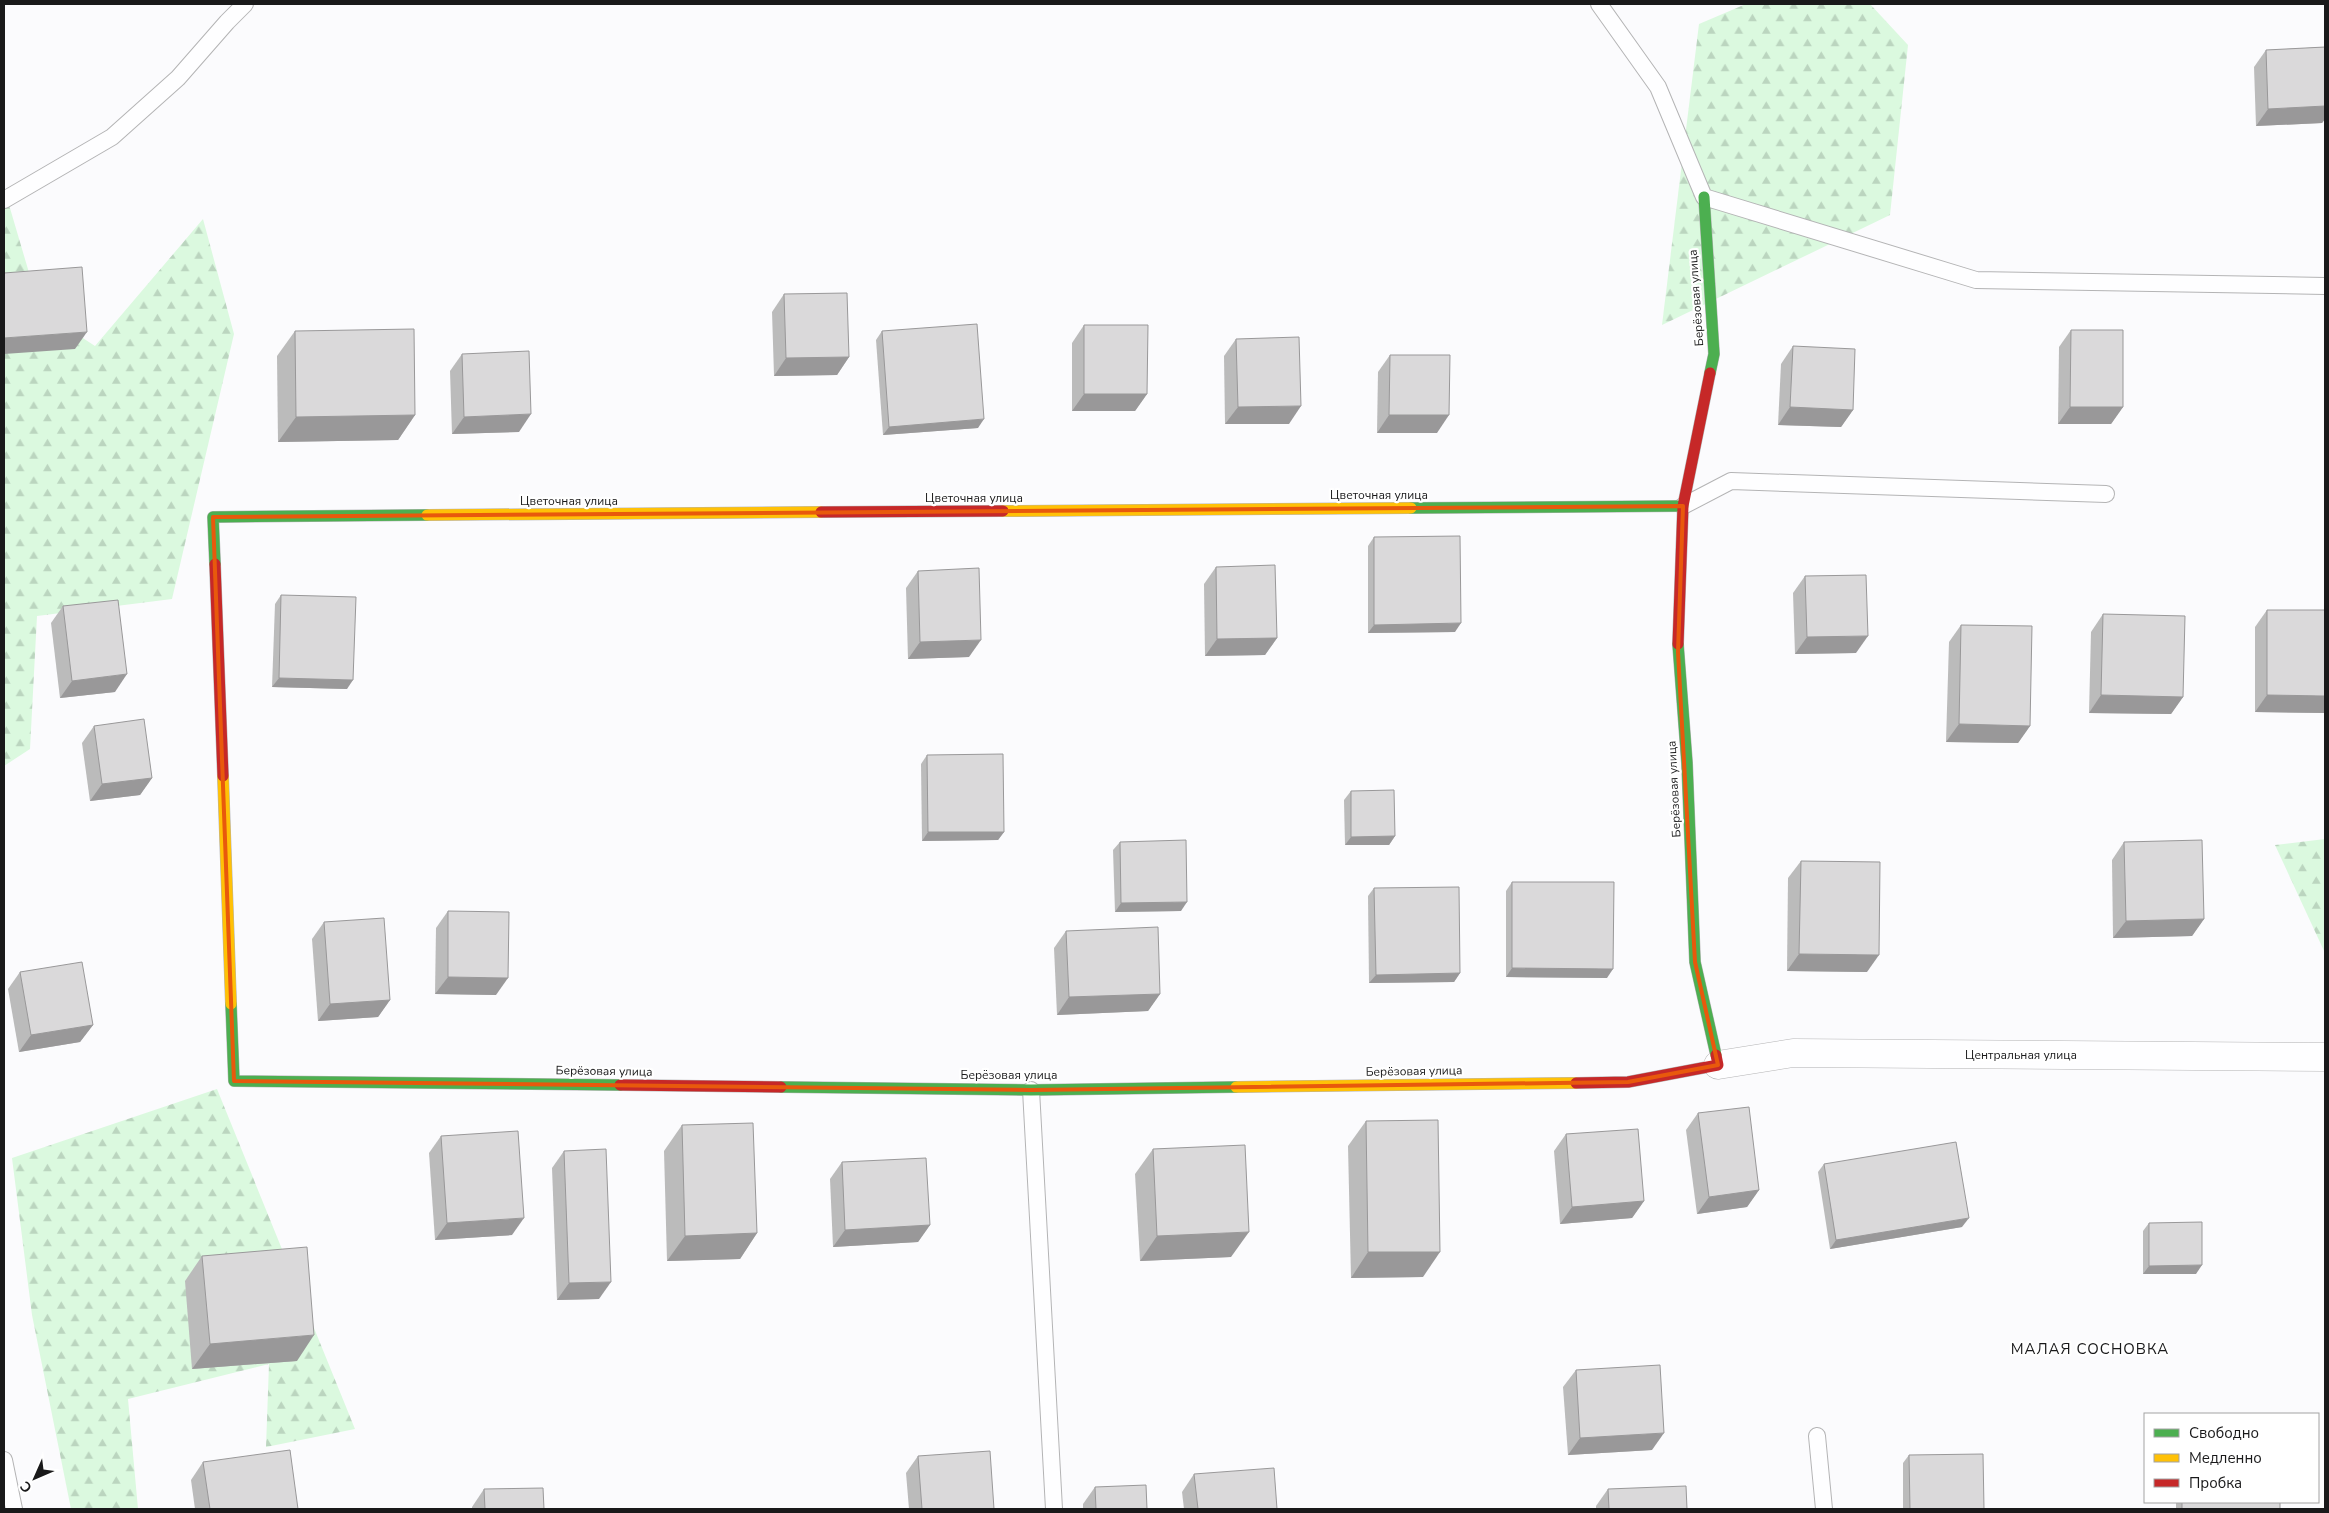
<svg xmlns="http://www.w3.org/2000/svg" width="2329" height="1513" viewBox="0 0 2329 1513" font-family="'Nunito Sans',sans-serif">
	<style>
		.forest { fill: url(#forest-firs) }
		.lines { fill: none; stroke-linecap: round; stroke-linejoin: round }
		.lane-casing { stroke: #b4b4b5; stroke-width: 18 }
		.street-casing { stroke: #b4b4b5; stroke-width: 29 }
		.fast-casing { stroke: #b4b4b5; stroke-width: 12 }
		.slow-casing { stroke: #b4b4b5; stroke-width: 12 }
		.jam-casing { stroke: #b4b4b5; stroke-width: 12 }
		.lane { stroke: #fefeff; stroke-width: 16 }
		.street { stroke: #fefeff; stroke-width: 28 }
		.fast { stroke: #4caf50; stroke-width: 11 }
		.slow { stroke: #ffc107; stroke-width: 11 }
		.jam { stroke: #c62828; stroke-width: 11 }
		.wall { fill: #bbb }
		.shaded-wall { fill: #999899 }
		.building { fill: #dad9da; stroke: #999899 }
		.marked { fill: none; stroke: #e8590c; stroke-width: 4; stroke-linejoin: round }
		.labels { text-anchor: middle; stroke-width: 4.5; stroke-linejoin: round; paint-order: stroke }
		.street-label { font-size: 12px; fill: #19191a; stroke: #fff }
		.quarter-label { font-size: 15px; letter-spacing: 1px; fill: #19191a; stroke: #fff }
	</style>
	<defs>
		<pattern id="forest-firs" width="22" height="20" patternUnits="userSpaceOnUse" patternTransform="scale(1.25)"><rect width="22" height="20" fill="#dbf9df"/><path d="M5 1l3.5 6h-7zM16 11l3.5 6h-7z" fill="#bbd5bf"/></pattern>
	</defs>
	<rect width="100%" height="100%" fill="#fbfbfd"/>
	<g class="forest">
		<polygon points="1746,4 1870,4 1908,45 1890,215 1662,325 1699,24"/>
		<polygon points="7,198 40,310 95,346 203,219 234,334 172,599 37,616 30,749 4,766 4,204"/>
		<polygon points="2325,839 2325,953 2275,845"/>
		<polygon points="217,1089 355,1429 266,1447 269,1364 128,1399 138,1509 71,1509 32,1315 12,1158"/>
	</g>
	<g class="lines">
		<defs>
			<g id="lane">
				<polyline points="1599,4 1658,87 1704,197 1976,280 2325,286"/>
				<polyline points="4,200 112,137 178,78 227,22 245,4"/>
				<polyline points="1683,506 1731,481 2106,494"/>
				<polyline points="1031,1090 1054,1509"/>
				<polyline points="1817,1436 1824,1509"/>
				<polyline points="4,1460 14,1509"/>
			</g>
			<polyline id="street" points="1718,1065 1793,1053 2325,1057"/>
			<g id="fast">
				<polyline points="1704,197 1714,354 1710,373"/>
				<polyline points="1411,508 1683,506"/>
				<polyline points="215,564 213,517 427,515"/>
				<polyline points="1678,644 1687,763 1695,962 1716,1055"/>
				<polyline points="231,1004 234,1081 620,1085"/>
				<polyline points="781,1087 1031,1090 1236,1087"/>
			</g>
			<g id="slow">
				<polyline points="1003,511 1411,508"/>
				<polyline points="427,515 821,512"/>
				<polyline points="223,776 231,1004"/>
				<polyline points="1236,1087 1576,1083"/>
			</g>
			<g id="jam">
				<polyline points="821,512 1003,511"/>
				<polyline points="215,564 223,776"/>
				<polyline points="1678,644 1683,506 1710,373"/>
				<polyline points="1576,1083 1628,1082 1718,1065 1716,1055"/>
				<polyline points="620,1085 781,1087"/>
			</g>
		</defs>
		<use href="#lane" class="lane-casing"/>
		<use href="#street" class="street-casing"/>
		<use href="#fast" class="fast-casing"/>
		<use href="#slow" class="slow-casing"/>
		<use href="#jam" class="jam-casing"/>
		<use href="#lane" class="lane"/>
		<use href="#street" class="street"/>
		<use href="#fast" class="fast"/>
		<use href="#slow" class="slow"/>
		<use href="#jam" class="jam"/>
	</g>
	<g class="wall">
		<polygon points="2325,47 2325,119 2322,123 2256,126 2254,67 2266,50"/>
		<polygon points="784,294 849,357 837,375 774,376 772,312"/>
		<polygon points="1084,325 1147,394 1135,411 1072,411 1072,343"/>
		<polygon points="2071,330 2123,407 2111,424 2058,424 2059,347"/>
		<polygon points="295,331 415,415 398,440 278,442 277,356"/>
		<polygon points="882,331 978,428 883,435 876,340"/>
		<polygon points="1236,339 1289,424 1225,424 1224,356"/>
		<polygon points="1793,346 1853,410 1841,427 1778,425 1781,364"/>
		<polygon points="462,354 519,432 452,434 450,371"/>
		<polygon points="1390,355 1437,433 1377,433 1378,372"/>
		<polygon points="1374,537 1455,632 1368,633 1368,546"/>
		<polygon points="1216,567 1277,638 1265,655 1205,656 1204,584"/>
		<polygon points="918,571 969,657 908,659 906,588"/>
		<polygon points="1805,576 1856,653 1795,654 1793,593"/>
		<polygon points="281,595 347,689 272,687 275,604"/>
		<polygon points="63,606 115,692 60,698 51,623"/>
		<polygon points="2267,610 2325,713 2255,712 2255,627"/>
		<polygon points="2103,614 2183,697 2171,714 2089,713 2091,632"/>
		<polygon points="1961,625 2030,726 2018,743 1946,742 1949,642"/>
		<polygon points="94,726 152,778 140,795 90,801 82,743"/>
		<polygon points="927,755 1004,832 998,840 922,841 921,764"/>
		<polygon points="1351,791 1395,836 1389,845 1345,845 1344,800"/>
		<polygon points="1120,842 1181,911 1115,912 1113,850"/>
		<polygon points="2124,842 2204,919 2192,936 2113,938 2112,860"/>
		<polygon points="1801,861 1867,972 1787,971 1788,878"/>
		<polygon points="1512,882 1607,978 1506,977 1506,891"/>
		<polygon points="1374,888 1460,973 1454,982 1369,983 1368,896"/>
		<polygon points="448,911 496,995 435,994 436,928"/>
		<polygon points="324,922 390,1000 378,1017 318,1021 312,939"/>
		<polygon points="1066,931 1160,994 1148,1011 1057,1015 1054,948"/>
		<polygon points="20,972 93,1025 80,1042 19,1052 8,989"/>
		<polygon points="1698,1113 1759,1190 1747,1207 1697,1214 1686,1130"/>
		<polygon points="1366,1121 1423,1277 1351,1278 1348,1146"/>
		<polygon points="682,1125 757,1233 740,1259 667,1261 664,1151"/>
		<polygon points="1566,1134 1644,1201 1632,1218 1560,1224 1554,1151"/>
		<polygon points="441,1136 512,1235 435,1240 429,1153"/>
		<polygon points="1153,1149 1231,1257 1140,1261 1135,1174"/>
		<polygon points="564,1151 599,1299 557,1300 552,1168"/>
		<polygon points="842,1162 930,1225 918,1242 833,1247 830,1179"/>
		<polygon points="1824,1164 1962,1227 1830,1249 1818,1172"/>
		<polygon points="2149,1223 2196,1274 2143,1274 2143,1231"/>
		<polygon points="202,1256 297,1361 192,1369 185,1281"/>
		<polygon points="1576,1370 1652,1450 1568,1455 1563,1387"/>
		<polygon points="1909,1455 1984,1509 1903,1509 1903,1463"/>
		<polygon points="918,1456 994,1509 909,1509 906,1473"/>
		<polygon points="203,1462 298,1509 195,1509 191,1480"/>
		<polygon points="1194,1474 1277,1509 1184,1509 1182,1492"/>
		<polygon points="1095,1487 1147,1509 1083,1509 1083,1504"/>
		<polygon points="484,1489 544,1509 472,1509 472,1507"/>
		<polygon points="1608,1489 1687,1509 1596,1509 1596,1506"/>
		<rect x="2176" y="1502" width="104" height="7"/>
	</g>
	<g class="shaded-wall">
		<polygon points="2325,106 2325,119 2322,123 2256,126 2268,109"/>
		<polygon points="87,332 75,349 4,354 4,338"/>
		<polygon points="849,357 837,375 774,376 786,358"/>
		<polygon points="1084,394 1147,394 1135,411 1072,411"/>
		<polygon points="1301,406 1289,424 1225,424 1238,407"/>
		<polygon points="1790,407 1853,410 1841,427 1778,425"/>
		<polygon points="2070,407 2123,407 2111,424 2058,424"/>
		<polygon points="531,414 519,432 452,434 464,417"/>
		<polygon points="415,415 398,440 278,442 296,417"/>
		<polygon points="1389,415 1449,415 1437,433 1377,433"/>
		<polygon points="984,419 978,428 883,435 889,427"/>
		<polygon points="1461,623 1455,632 1368,633 1374,625"/>
		<polygon points="1868,636 1856,653 1795,654 1807,637"/>
		<polygon points="1277,638 1265,655 1205,656 1217,639"/>
		<polygon points="981,640 969,657 908,659 920,642"/>
		<polygon points="127,674 115,692 60,698 72,681"/>
		<polygon points="279,678 353,680 347,689 272,687"/>
		<polygon points="2101,695 2183,697 2171,714 2089,713"/>
		<polygon points="2267,695 2325,696 2325,713 2255,712"/>
		<polygon points="1959,724 2030,726 2018,743 1946,742"/>
		<polygon points="152,778 140,795 90,801 102,784"/>
		<polygon points="928,832 1004,832 998,840 922,841"/>
		<polygon points="1395,836 1389,845 1345,845 1351,837"/>
		<polygon points="1187,902 1181,911 1115,912 1121,903"/>
		<polygon points="2204,919 2192,936 2113,938 2126,921"/>
		<polygon points="1799,954 1879,955 1867,972 1787,971"/>
		<polygon points="1512,968 1613,969 1607,978 1506,977"/>
		<polygon points="1460,973 1454,982 1369,983 1376,975"/>
		<polygon points="448,977 508,978 496,995 435,994"/>
		<polygon points="1160,994 1148,1011 1057,1015 1069,997"/>
		<polygon points="390,1000 378,1017 318,1021 330,1004"/>
		<polygon points="93,1025 80,1042 19,1052 31,1035"/>
		<polygon points="1759,1190 1747,1207 1697,1214 1709,1197"/>
		<polygon points="1644,1201 1632,1218 1560,1224 1572,1207"/>
		<polygon points="524,1218 512,1235 435,1240 447,1223"/>
		<polygon points="1969,1218 1962,1227 1830,1249 1836,1240"/>
		<polygon points="930,1225 918,1242 833,1247 845,1230"/>
		<polygon points="1249,1232 1231,1257 1140,1261 1157,1236"/>
		<polygon points="757,1233 740,1259 667,1261 685,1236"/>
		<polygon points="1368,1252 1440,1252 1423,1277 1351,1278"/>
		<polygon points="2202,1265 2196,1274 2143,1274 2149,1266"/>
		<polygon points="611,1282 599,1299 557,1300 569,1283"/>
		<polygon points="314,1335 297,1361 192,1369 210,1344"/>
		<polygon points="1664,1433 1652,1450 1568,1455 1580,1438"/>
	</g>
	<g class="building">
		<polygon points="2325,47 2325,106 2268,109 2266,50"/>
		<polygon points="82,267 87,332 4,338 4,273"/>
		<polygon points="847,293 849,357 786,358 784,294"/>
		<polygon points="977,324 984,419 889,427 882,331"/>
		<polygon points="1084,325 1148,325 1147,394 1084,394"/>
		<polygon points="414,329 415,415 296,417 295,331"/>
		<polygon points="2071,330 2123,330 2123,407 2070,407"/>
		<polygon points="1299,337 1301,406 1238,407 1236,339"/>
		<polygon points="1793,346 1855,349 1853,410 1790,407"/>
		<polygon points="529,351 531,414 464,417 462,354"/>
		<polygon points="1390,355 1450,355 1449,415 1389,415"/>
		<polygon points="1460,536 1461,623 1374,625 1374,537"/>
		<polygon points="1275,565 1277,638 1217,639 1216,567"/>
		<polygon points="979,568 981,640 920,642 918,571"/>
		<polygon points="1866,575 1868,636 1807,637 1805,576"/>
		<polygon points="281,595 356,597 353,680 279,678"/>
		<polygon points="118,600 127,674 72,681 63,606"/>
		<polygon points="2267,610 2325,610 2325,696 2267,695"/>
		<polygon points="2103,614 2185,616 2183,697 2101,695"/>
		<polygon points="1961,625 2032,626 2030,726 1959,724"/>
		<polygon points="144,719 152,778 102,784 94,726"/>
		<polygon points="1003,754 1004,832 928,832 927,755"/>
		<polygon points="1394,790 1395,836 1351,837 1351,791"/>
		<polygon points="1186,840 1187,902 1121,903 1120,842"/>
		<polygon points="2202,840 2204,919 2126,921 2124,842"/>
		<polygon points="1801,861 1880,862 1879,955 1799,954"/>
		<polygon points="1512,882 1614,882 1613,969 1512,968"/>
		<polygon points="1459,887 1460,973 1376,975 1374,888"/>
		<polygon points="448,911 509,912 508,978 448,977"/>
		<polygon points="384,918 390,1000 330,1004 324,922"/>
		<polygon points="1158,927 1160,994 1069,997 1066,931"/>
		<polygon points="82,962 93,1025 31,1035 20,972"/>
		<polygon points="1749,1107 1759,1190 1709,1197 1698,1113"/>
		<polygon points="1438,1120 1440,1252 1368,1252 1366,1121"/>
		<polygon points="753,1123 757,1233 685,1236 682,1125"/>
		<polygon points="1638,1129 1644,1201 1572,1207 1566,1134"/>
		<polygon points="518,1131 524,1218 447,1223 441,1136"/>
		<polygon points="1956,1142 1969,1218 1836,1240 1824,1164"/>
		<polygon points="1245,1145 1249,1232 1157,1236 1153,1149"/>
		<polygon points="606,1149 611,1282 569,1283 564,1151"/>
		<polygon points="926,1158 930,1225 845,1230 842,1162"/>
		<polygon points="2202,1222 2202,1265 2149,1266 2149,1223"/>
		<polygon points="307,1247 314,1335 210,1344 202,1256"/>
		<polygon points="1660,1365 1664,1433 1580,1438 1576,1370"/>
		<polygon points="290,1450 298,1509 210,1509 203,1462"/>
		<polygon points="990,1451 994,1509 922,1509 918,1456"/>
		<polygon points="1983,1454 1984,1509 1910,1509 1909,1455"/>
		<polygon points="1274,1468 1277,1509 1198,1509 1194,1474"/>
		<polygon points="1146,1485 1147,1509 1096,1509 1095,1487"/>
		<polygon points="1686,1486 1687,1509 1609,1509 1608,1489"/>
		<polygon points="543,1488 544,1509 485,1509 484,1489"/>
		<rect x="2182" y="1502" width="98" height="7"/>
	</g>
	<path class="marked" d="M 1683,506 L 1678,652 L 1695,962 L 1718,1065 L 1628,1082 L 1031,1090 L 234,1081 L 213,517 Z"/>
	<g class="labels">
		<g class="street-label">
			<text transform="translate(1696 298) rotate(-94)" y="4">Берёзовая улица</text>
			<text x="1379" y="499">Цветочная улица</text>
			<text x="974" y="502">Цветочная улица</text>
			<text x="569" y="505">Цветочная улица</text>
			<text transform="translate(1674 789) rotate(-93)" y="4">Берёзовая улица</text>
			<text x="2021" y="1059">Центральная улица</text>
			<text transform="translate(604 1071) rotate(1)" y="4">Берёзовая улица</text>
			<text transform="translate(1414 1071) rotate(-1)" y="4">Берёзовая улица</text>
			<text x="1009" y="1079">Берёзовая улица</text>
		</g>
		<g class="quarter-label">
			<text x="2090" y="1354">МАЛАЯ СОСНОВКА</text>
		</g>
	</g>
	<rect width="2329" height="1513" fill="none" stroke="#19191a" stroke-width="10"/>
	<rect x="2144" y="1413" width="175" height="90" fill="#ffffff" stroke="#a3a3a3"/>
	<rect x="2154" y="1429" width="25" height="8" fill="#4caf50" stroke="#a3a3a3"/>
	<text x="2189" y="1438" font-size="15" fill="#19191a">Свободно</text>
	<rect x="2154" y="1454" width="25" height="8" fill="#ffc107" stroke="#a3a3a3"/>
	<text x="2189" y="1463" font-size="15" fill="#19191a">Медленно</text>
	<rect x="2154" y="1479" width="25" height="8" fill="#c62828" stroke="#a3a3a3"/>
	<text x="2189" y="1488" font-size="15" fill="#19191a">Пробка</text>
	<g transform="translate(35 1478) rotate(225)" stroke="#ffffff" stroke-width="4" paint-order="stroke">
	<path d="M0-4L9 19L0 12L-9 19Z" fill="#19191a"/>
	<text y="-8" font-size="14" font-weight="bold" text-anchor="middle" fill="#19191a">С</text>
	</g>
</svg>
